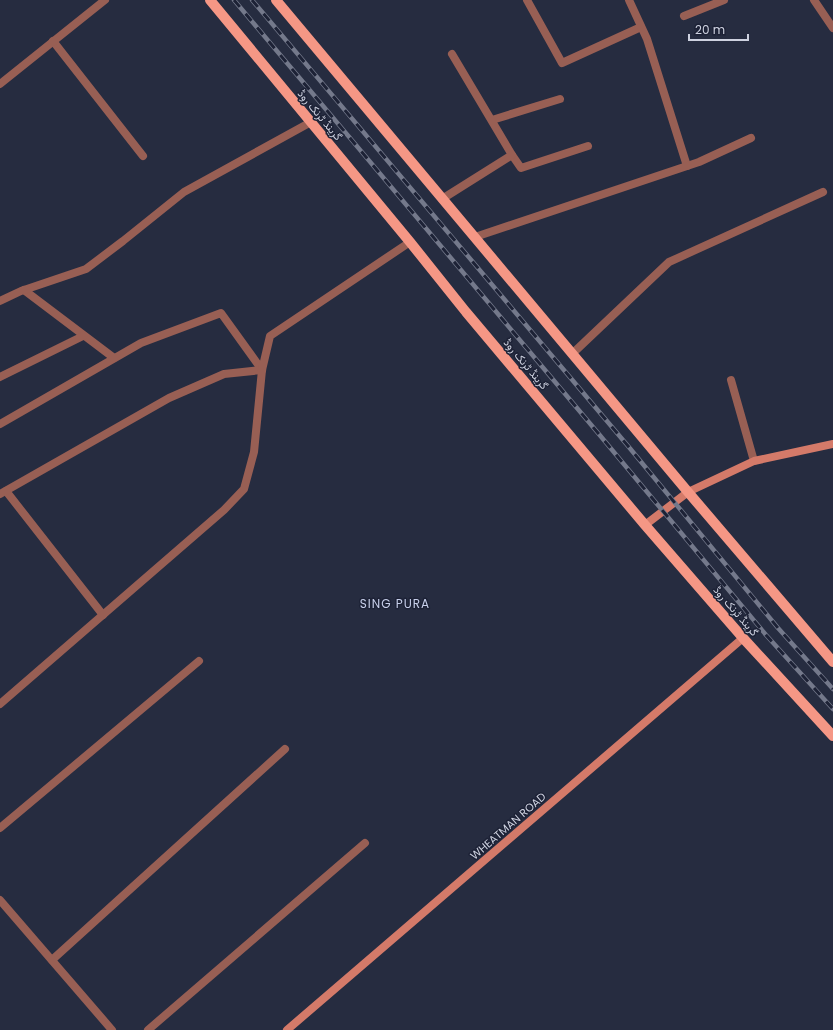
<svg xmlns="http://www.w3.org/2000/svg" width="833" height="1030" viewBox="0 0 833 1030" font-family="Poppins,Vazirmatn,sans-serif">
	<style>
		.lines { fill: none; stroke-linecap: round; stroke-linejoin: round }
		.service { stroke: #985f54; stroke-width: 8 }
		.minor { stroke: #985f54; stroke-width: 8 }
		.tertiary { stroke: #985f54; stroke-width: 8 }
		.secondary { stroke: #d47a69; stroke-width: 8 }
		.primary { stroke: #f59785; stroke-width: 10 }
		.rail-casing { stroke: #74798b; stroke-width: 4.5 }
		.rail { stroke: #1d2236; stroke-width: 3; stroke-dasharray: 9; stroke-linecap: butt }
		.labels { text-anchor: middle; stroke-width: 3; stroke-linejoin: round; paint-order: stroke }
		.street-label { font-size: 11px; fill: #ced2e0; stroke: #1d2236 }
		.neighbourhood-label { font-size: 12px; letter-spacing: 1px; fill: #c7cfea; stroke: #1d2236 }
	</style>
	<rect width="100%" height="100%" fill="#262c40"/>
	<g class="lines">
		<g class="service">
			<polyline points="53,41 143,156"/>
			<polyline points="0,84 105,0"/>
			<polyline points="492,120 560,99"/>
			<polyline points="512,155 521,168 588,146"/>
			<polyline points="442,199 512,155 452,54"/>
			<polyline points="572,354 669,262 823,192"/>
			<polyline points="731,380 754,461"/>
			<polyline points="0,424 141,343 221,313 262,370"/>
			<polyline points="6,491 103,615"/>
		</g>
		<g class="minor">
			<polyline points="527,0 562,63 641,27"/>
			<polyline points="629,0 647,39 687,166"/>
			<polyline points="814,0 833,28"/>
			<polyline points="684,16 724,0"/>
			<polyline points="475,237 699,162 751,138"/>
			<polyline points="24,290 114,358"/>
			<polyline points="0,301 21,291 86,269 123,241 184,192 311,122"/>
			<polyline points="0,377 83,336"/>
			<polyline points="0,494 169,398 224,374 262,370"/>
			<polyline points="0,704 224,510 244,489 254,452 262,370 270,336 410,242"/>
			<polyline points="0,828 199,661"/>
			<polyline points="52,960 285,749"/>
			<polyline points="148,1030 365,843"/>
		</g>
		<polyline class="tertiary" points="0,900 112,1030"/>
		<g class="secondary">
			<polyline points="645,525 688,492 754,461 833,444"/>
			<polyline points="287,1030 743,638"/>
		</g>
		<g class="primary">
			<polyline points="210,0 410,242 466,312 645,525 743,638 833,736"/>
			<polyline points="276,0 688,492 833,662"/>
		</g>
		<defs>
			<g id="rail">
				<polyline points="234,0 598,433 766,635 833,709"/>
				<polyline points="252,0 628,446 778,628 833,689"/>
			</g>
		</defs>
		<use href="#rail" class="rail-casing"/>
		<use href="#rail" class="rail"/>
	</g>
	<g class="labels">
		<g class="street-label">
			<text transform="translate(320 115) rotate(50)" y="4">گرینڈ ٹرنک روڈ</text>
			<text transform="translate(526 364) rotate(50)" y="4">گرینڈ ٹرنک روڈ</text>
			<text transform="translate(736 611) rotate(49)" y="4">گرینڈ ٹرنک روڈ</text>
			<text transform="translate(508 826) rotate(-41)" y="4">WHEATMAN ROAD</text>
		</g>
		<g class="neighbourhood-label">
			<text x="395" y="608">SING PURA</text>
		</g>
	</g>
	<path d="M689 34v6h59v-6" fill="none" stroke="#ced2e0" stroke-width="2"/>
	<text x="695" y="34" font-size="12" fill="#ced2e0" stroke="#1d2236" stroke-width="3" paint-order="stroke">20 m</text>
</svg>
